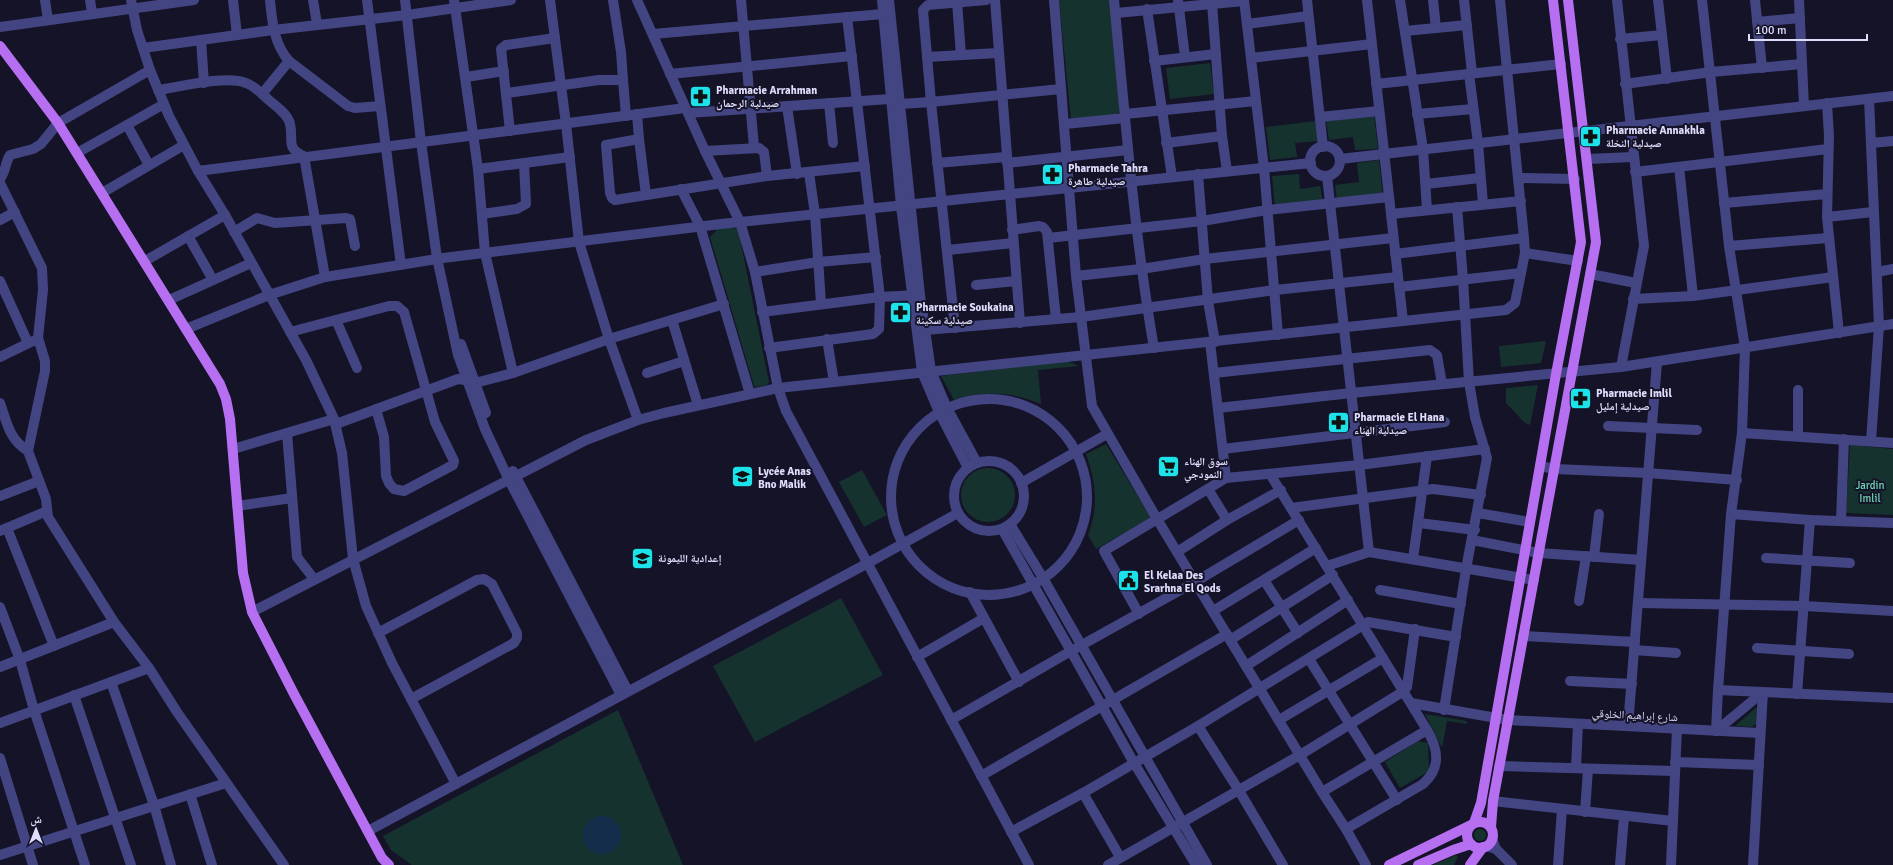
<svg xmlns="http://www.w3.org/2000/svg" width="1893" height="865" viewBox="0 0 1893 865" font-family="Signika,'Noto Naskh Arabic',sans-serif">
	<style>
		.green { fill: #16322f }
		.water { fill: #142d4b }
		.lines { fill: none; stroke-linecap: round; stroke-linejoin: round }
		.minor { stroke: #434583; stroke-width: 10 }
		.major { stroke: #b76ff1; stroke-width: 10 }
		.labels { text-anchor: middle; stroke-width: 4; stroke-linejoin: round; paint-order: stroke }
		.poi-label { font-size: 11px; font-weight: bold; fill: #dfddfc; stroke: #151328; text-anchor: start }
		.park-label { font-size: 11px; fill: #6fd6b5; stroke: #151328 }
		.street-label { font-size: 11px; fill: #dfddfc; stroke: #151328 }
	</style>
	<rect width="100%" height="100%" fill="#151328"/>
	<g class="green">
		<polygon points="1059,0 1110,0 1121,106 1119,112 1115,115 1071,120"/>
		<polygon points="1210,63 1214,94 1170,99 1166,68"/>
		<polygon points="1374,114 1378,149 1355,150 1353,137 1329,140 1326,120"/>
		<polygon points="1315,121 1318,141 1295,143 1297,157 1270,160 1266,127"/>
		<polygon points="1379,160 1383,195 1337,200 1335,185 1359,182 1357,163"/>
		<polygon points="1299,174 1300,189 1320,186 1323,202 1275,207 1272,176"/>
		<polygon points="726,227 738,229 769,382 767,385 755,387 754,386 710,237 719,228"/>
		<polygon points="1546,341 1541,363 1501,367 1499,346"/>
		<path d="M 1067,361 L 1079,366 L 1038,370 L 1041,404 C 1008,391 989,391 954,400 L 941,376 Z"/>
		<polygon points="1538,385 1530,425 1525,423 1506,403 1506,388"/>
		<path d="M 1106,444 L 1151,518 L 1096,549 L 1088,535 C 1099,507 1096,482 1086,454 Z"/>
		<polygon points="1850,445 1893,449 1893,515 1846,513"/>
		<circle cx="988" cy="495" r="27"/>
		<polygon points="862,470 887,515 864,527 839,482"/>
		<polygon points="841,598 883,675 755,742 713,666"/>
		<polygon points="1757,707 1757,723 1752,727 1735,726"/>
		<polygon points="618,710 683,865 412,865 391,850 383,836"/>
		<polygon points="1425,714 1467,721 1467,724 1447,721 1442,748"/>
		<polygon points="1418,741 1428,743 1429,769 1426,773 1400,788 1385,762"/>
		<circle cx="1480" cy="835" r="6"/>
		<polygon points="1456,855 1458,857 1454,865 1433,865"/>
	</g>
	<circle class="water" cx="602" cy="835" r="19"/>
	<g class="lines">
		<g class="minor">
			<polyline points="45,0 48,20"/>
			<polyline points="90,0 92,13"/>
			<polyline points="131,0 137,30 150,70 169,116 198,171 225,215 306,360 334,419 342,453 353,559 366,606 392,663 456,784"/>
			<polyline points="233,0 237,35"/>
			<path d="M 270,0 C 272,22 274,44 289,61 L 348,106 L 355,108 L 380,106"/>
			<polyline points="313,0 317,24"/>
			<polyline points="367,0 401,265"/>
			<polyline points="405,0 421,142 437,258 458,355 485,429 509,480 621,695"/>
			<polyline points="454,0 478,169 485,253 513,373"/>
			<polyline points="550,0 566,124 579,242 609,339 638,420"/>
			<polyline points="637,0 705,151 740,222 755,272 778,388 786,411 1029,865"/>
			<polyline points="741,0 754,147"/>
			<polyline points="882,0 901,206 922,372 939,412 968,468"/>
			<polyline points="889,0 920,295 931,371 947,408 977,463"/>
			<polyline points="995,0 1020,323"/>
			<polyline points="1054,0 1076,276 1092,406 1157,519 1322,792 1346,829 1366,865"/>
			<path d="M 1114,0 C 1125,116 1134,233 1154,348"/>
			<polyline points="1178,0 1185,57"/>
			<polyline points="1244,0 1264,168 1278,335"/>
			<polyline points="1307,0 1323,147"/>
			<polyline points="1367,0 1403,321"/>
			<polyline points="1400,0 1423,149 1427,210"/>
			<polyline points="1464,0 1472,73"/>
			<polyline points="1617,0 1644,246 1621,367"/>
			<polyline points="1658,0 1667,79"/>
			<polyline points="1702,0 1729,246 1745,348 1742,433 1731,514 1718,690 1716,731"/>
			<polyline points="1755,0 1762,68"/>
			<polyline points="1799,0 1804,106"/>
			<polyline points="957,2 961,55"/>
			<polyline points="1212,3 1222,136 1227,171"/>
			<polyline points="1147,9 1172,177"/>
			<polyline points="1116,13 1244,1"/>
			<polyline points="1757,22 1800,18"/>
			<polyline points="1247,24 1308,16"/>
			<polyline points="0,27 194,0"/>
			<polyline points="1436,28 1467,25"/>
			<polyline points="1405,31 1436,28 1433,0"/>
			<polyline points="653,34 883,14"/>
			<polyline points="1620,39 1662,35"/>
			<polyline points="201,40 204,83"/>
			<polyline points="143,48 273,30 407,15 511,0"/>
			<polyline points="927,57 998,53"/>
			<polyline points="1251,58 1372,44"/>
			<polyline points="1154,61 1216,54"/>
			<polyline points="670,74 852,56"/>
			<polyline points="1469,74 1478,143 1483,204"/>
			<polyline points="466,77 504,71"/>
			<polyline points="623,80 626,116"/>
			<polyline points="1376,84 1561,64"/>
			<polyline points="1625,84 1711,72 1802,64"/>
			<path d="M 158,90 C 179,87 226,75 246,83 C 255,86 263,95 270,101 C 277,107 288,114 290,124 C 294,140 285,148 304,156 L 325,277"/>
			<polyline points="507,93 599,80 623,80 621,52 613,0"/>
			<polyline points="262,94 289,61"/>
			<polyline points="1869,99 1879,326 1871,441"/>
			<polyline points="829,103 833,143"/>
			<polyline points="1827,103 1829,136 1827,217 1839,333"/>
			<polyline points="787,106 797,174"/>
			<polyline points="688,113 890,99 900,104 931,102 1061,89"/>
			<polyline points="637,114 639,139 606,145 610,193 612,198 615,200 767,176 865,166"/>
			<polyline points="1125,114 1256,101"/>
			<polyline points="1417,114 1473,109"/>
			<polyline points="1320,117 1379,111"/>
			<polyline points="1065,124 1125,118"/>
			<polyline points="127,125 149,165"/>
			<polyline points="510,131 501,49 506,45 555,38"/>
			<polyline points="639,139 646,195"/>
			<polyline points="1166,143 1222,136"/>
			<polyline points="1871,143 1893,141"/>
			<circle cx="1325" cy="161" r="15"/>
			<polyline points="705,151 759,148 764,152 767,176"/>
			<polyline points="77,153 164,104"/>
			<polyline points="1340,159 1893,96"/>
			<polyline points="1587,159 1633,157"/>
			<polyline points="937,163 1006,157"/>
			<polyline points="1007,163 1128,150"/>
			<polyline points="1679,167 1693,296"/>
			<polyline points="478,169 570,157"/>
			<polyline points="198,171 685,108"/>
			<polyline points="1635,172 1828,149"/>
			<polyline points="809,173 815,214 821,303"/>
			<polyline points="1198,174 1208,301 1215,342"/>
			<polyline points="1327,176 1369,552"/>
			<polyline points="1519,178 1575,179"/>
			<path d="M 0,179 C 6,171 5,163 10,155 L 33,149 L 41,144 L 58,123 L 150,70"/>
			<polyline points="0,183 42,268 43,290 38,338 45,361 45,371 28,451 46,499 48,517 114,622 149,668 177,712 284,865"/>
			<polyline points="1426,184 1480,178"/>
			<polyline points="681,189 700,226 750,394"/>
			<polyline points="102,193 184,145"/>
			<polyline points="1724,203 1827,194"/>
			<polyline points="482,214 517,209 526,204 524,163"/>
			<polyline points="1391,214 1521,201"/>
			<polyline points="1827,217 1873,212"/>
			<polyline points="0,220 15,212"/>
			<polyline points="1012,230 1039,226 1043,227 1047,232 1056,319"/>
			<polyline points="234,232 257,218 275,223 346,218 350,219 355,246"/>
			<polyline points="188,236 213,280"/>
			<polyline points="1048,238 1202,221 1267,210 1389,197"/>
			<polyline points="1729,246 1828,238"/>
			<polyline points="948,250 1013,243"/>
			<polyline points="1525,253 1578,261"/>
			<polyline points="1395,254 1524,238"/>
			<polyline points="145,261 225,215"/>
			<polyline points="755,272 818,262 876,257"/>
			<polyline points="1877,272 1893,269"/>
			<polyline points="1590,274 1636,283"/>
			<polyline points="1076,276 1141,269 1205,259 1393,238"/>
			<polyline points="0,281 28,343"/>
			<polyline points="976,285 1016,281"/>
			<polyline points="1399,287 1521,273"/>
			<polyline points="1633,299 1693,296 1833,277"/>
			<polyline points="169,300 251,263"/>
			<polyline points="762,312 880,297 918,295"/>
			<polyline points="336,320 357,368"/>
			<polyline points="672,320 698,405"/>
			<polyline points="955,328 931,102 923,10 928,5 986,0"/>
			<polyline points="186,329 269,295 325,277 443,258 721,224 1311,163"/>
			<polyline points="925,330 1081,317 1275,290 1398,277"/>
			<polyline points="290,332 389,306 397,306 404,312 435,422 454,461 453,465 404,491 394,489 389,483 386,476 384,437 376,409"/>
			<polyline points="827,339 834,382"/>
			<polyline points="1210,342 1226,478"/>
			<polyline points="461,344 486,413"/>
			<polyline points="769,348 873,334 879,329 880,297 847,17"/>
			<polyline points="0,357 33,341"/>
			<polyline points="647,373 684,361"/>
			<polyline points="1214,373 1430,350 1437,355 1442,384"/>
			<circle cx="989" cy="497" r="98"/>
			<path d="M 0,403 C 7,423 9,439 28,451"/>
			<polyline points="1218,408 1351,393 1621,367 1893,324"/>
			<polyline points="336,424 458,379 479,382 513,373 609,339 724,304"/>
			<polyline points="1608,426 1697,430"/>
			<polyline points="287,433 297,557 314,579"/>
			<polyline points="1742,433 1893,443"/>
			<polyline points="1798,436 1798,390"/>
			<polyline points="233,449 334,419"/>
			<polyline points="1223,449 1445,422"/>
			<circle cx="989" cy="496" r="35"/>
			<polyline points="1540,466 1555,469 1648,473 1737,480"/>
			<polyline points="513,471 628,691"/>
			<path d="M 1270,474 L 1427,730 C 1439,750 1441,768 1423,784 L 1346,829"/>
			<polyline points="1021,483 1107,434"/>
			<polyline points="1208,489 1227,520"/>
			<polyline points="0,496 39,481"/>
			<polyline points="237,506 292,498"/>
			<polyline points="1291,508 1433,489 1481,495"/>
			<polyline points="1478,513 1530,522"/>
			<polyline points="1731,514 1810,520 1893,523"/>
			<polyline points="1841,521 1844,439"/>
			<polyline points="1419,523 1475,530"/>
			<polyline points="1010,524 1043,578 1207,865"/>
			<polyline points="7,528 54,646"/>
			<polyline points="1002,529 1134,763 1196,865"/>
			<polyline points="0,531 47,511"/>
			<polyline points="1472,540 1539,553 1641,560"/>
			<polyline points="1177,552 1227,520 1281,490"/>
			<polyline points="1594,557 1599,514"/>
			<polyline points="1766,558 1850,563"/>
			<polyline points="1413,559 1427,456"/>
			<polyline points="1327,566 1369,552 1534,580"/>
			<polyline points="1264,580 1298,633"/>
			<polyline points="1380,590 1461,604"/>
			<polyline points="970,592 1019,682"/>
			<polyline points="1579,601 1586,556"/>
			<polyline points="1638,603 1804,606 1893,611"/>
			<polyline points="0,607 20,660 34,710 85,865"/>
			<polyline points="1213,611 1316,548"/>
			<polyline points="252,612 586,440 638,420 664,413 778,388 1506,310 1515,303 1525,253 1524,238 1500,0"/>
			<polyline points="1139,614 1104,551 1226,478 1359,465 1485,449"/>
			<polyline points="378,633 477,580 484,579 492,584 517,633 517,638 514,643 411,699"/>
			<polyline points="1523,636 1635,642"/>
			<polyline points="1230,640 1333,575"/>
			<polyline points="1757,648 1849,654"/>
			<polyline points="1634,650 1676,653"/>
			<polyline points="917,657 984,618"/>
			<polyline points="1309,659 1397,800"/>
			<polyline points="1246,666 1348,600"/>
			<polyline points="0,667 114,622"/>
			<polyline points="1570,681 1632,684"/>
			<polyline points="111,682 154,805 171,865"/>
			<polyline points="1718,690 1893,698"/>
			<polyline points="1797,694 1810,520"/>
			<polyline points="74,695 131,865"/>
			<polyline points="1411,703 1508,720 1760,733"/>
			<polyline points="1444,710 1466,569 1487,458 1475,417 1469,382 1463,279 1457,207"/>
			<polyline points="951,720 1071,651 1195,582 1299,520"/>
			<polyline points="1279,720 1383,658"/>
			<polyline points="0,723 149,668"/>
			<polyline points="1198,726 1238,789 1283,865"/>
			<polyline points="1628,726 1657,362"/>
			<polyline points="1716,731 1763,692"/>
			<polyline points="0,758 33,865"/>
			<polyline points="1675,762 1759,765"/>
			<polyline points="1499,766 1675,771"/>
			<polyline points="1576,768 1578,724"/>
			<polyline points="981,776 1227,634"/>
			<polyline points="1322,792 1427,730"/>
			<polyline points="1083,793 1120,857"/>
			<polyline points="190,794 212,865"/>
			<polyline points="1493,801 1673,821"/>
			<polyline points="1585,812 1588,769"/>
			<polyline points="368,831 868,563 958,513"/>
			<polyline points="1011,832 1083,793 1198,726 1368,622 1456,637"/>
			<polyline points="1487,846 1496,849 1492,839"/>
			<polyline points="1496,849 1512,865"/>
			<polyline points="0,855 226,783"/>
			<polyline points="1108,865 1300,755 1404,691 1407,687 1415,629"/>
			<polyline points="1558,865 1562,809"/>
			<polyline points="1620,865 1624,817"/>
			<polyline points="1671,865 1677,729"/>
			<polyline points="1753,865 1763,692"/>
		</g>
		<g class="major">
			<polyline points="0,46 58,123 220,384 226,399 230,419 243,573 252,612 294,694 382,858 389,865"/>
			<circle cx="1480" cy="835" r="13"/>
			<polyline points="1474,823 1481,803 1556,374 1581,242 1553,0"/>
			<polyline points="1491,827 1493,801 1596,242 1568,0"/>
			<polyline points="1389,865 1471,825"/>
			<polyline points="1418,865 1453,850 1471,844"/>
			<polyline points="1470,865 1483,847"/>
		</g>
	</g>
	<defs>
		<symbol id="pharmacy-square" viewBox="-11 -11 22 22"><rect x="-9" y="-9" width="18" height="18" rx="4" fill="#1ce3ea" stroke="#151328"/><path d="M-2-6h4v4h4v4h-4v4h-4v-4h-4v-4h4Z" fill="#111"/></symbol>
		<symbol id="supermarket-square" viewBox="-11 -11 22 22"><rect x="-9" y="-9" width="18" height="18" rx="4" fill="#1ce3ea" stroke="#151328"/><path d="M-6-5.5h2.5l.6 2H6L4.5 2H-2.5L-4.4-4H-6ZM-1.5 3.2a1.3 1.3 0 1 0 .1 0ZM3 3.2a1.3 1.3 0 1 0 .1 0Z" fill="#111"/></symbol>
		<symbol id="university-square" viewBox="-11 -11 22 22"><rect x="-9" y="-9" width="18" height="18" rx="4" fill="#1ce3ea" stroke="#151328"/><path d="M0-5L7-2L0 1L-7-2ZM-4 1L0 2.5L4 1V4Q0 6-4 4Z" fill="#111"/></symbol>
		<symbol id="civic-square" viewBox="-11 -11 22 22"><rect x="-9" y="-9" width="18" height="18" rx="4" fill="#1ce3ea" stroke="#151328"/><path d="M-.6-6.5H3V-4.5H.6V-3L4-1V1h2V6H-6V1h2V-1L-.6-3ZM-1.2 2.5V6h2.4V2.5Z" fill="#111"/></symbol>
	</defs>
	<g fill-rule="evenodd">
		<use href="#pharmacy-square" x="688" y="84" width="25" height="25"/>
		<use href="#pharmacy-square" x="1578" y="124" width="25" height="25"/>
		<use href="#pharmacy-square" x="1040" y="162" width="25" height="25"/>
		<use href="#pharmacy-square" x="888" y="300" width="25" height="25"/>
		<use href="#pharmacy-square" x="1568" y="386" width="25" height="25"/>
		<use href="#pharmacy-square" x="1326" y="410" width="25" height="25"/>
		<use href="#supermarket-square" x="1156" y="454" width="25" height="25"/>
		<use href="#university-square" x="730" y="464" width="25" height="25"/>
		<use href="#university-square" x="630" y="546" width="25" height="25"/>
		<use href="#civic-square" x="1116" y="568" width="25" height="25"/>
	</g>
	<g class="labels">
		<g class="poi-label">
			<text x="716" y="94">Pharmacie Arrahman<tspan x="716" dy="13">صيدلية الرحمان</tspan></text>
			<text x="1606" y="134">Pharmacie Annakhla<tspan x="1606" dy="13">صيدلية النخلة</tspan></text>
			<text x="1068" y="172">Pharmacie Tahra<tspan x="1068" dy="13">صيدلية طاهرة</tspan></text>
			<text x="916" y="311">Pharmacie Soukaina<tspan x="916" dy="13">صيدلية سكينة</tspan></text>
			<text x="1596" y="397">Pharmacie Imlil<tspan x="1596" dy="13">صيدلية إمليل</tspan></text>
			<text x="1354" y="421">Pharmacie El Hana<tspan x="1354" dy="13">صيدلية الهناء</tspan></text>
			<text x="1184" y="465">سوق الهناء<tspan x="1184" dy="13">النمودجي</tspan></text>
			<text x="758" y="475">Lycée Anas<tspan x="758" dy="13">Bno Malik</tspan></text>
			<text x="658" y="562">إعدادية الليمونة</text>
			<text x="1144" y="579">El Kelaa Des<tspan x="1144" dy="13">Srarhna El Qods</tspan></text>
		</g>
		<g class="park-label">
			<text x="1870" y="489">Jardin<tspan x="1870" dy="13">Imlil</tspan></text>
		</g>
		<g class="street-label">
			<text transform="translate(1635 715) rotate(3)" y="4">شارع إبراهيم الخلوقي</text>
		</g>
	</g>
	<g transform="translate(36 829)" stroke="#151328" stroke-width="3" paint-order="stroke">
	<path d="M0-3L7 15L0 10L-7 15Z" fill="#dfddfc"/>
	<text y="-6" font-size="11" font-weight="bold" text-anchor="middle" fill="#dfddfc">ش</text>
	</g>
	<path d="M1749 34v6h118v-6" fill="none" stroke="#dfddfc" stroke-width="2"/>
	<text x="1755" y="34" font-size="12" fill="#dfddfc" stroke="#151328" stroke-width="3" paint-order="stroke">100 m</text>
</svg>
